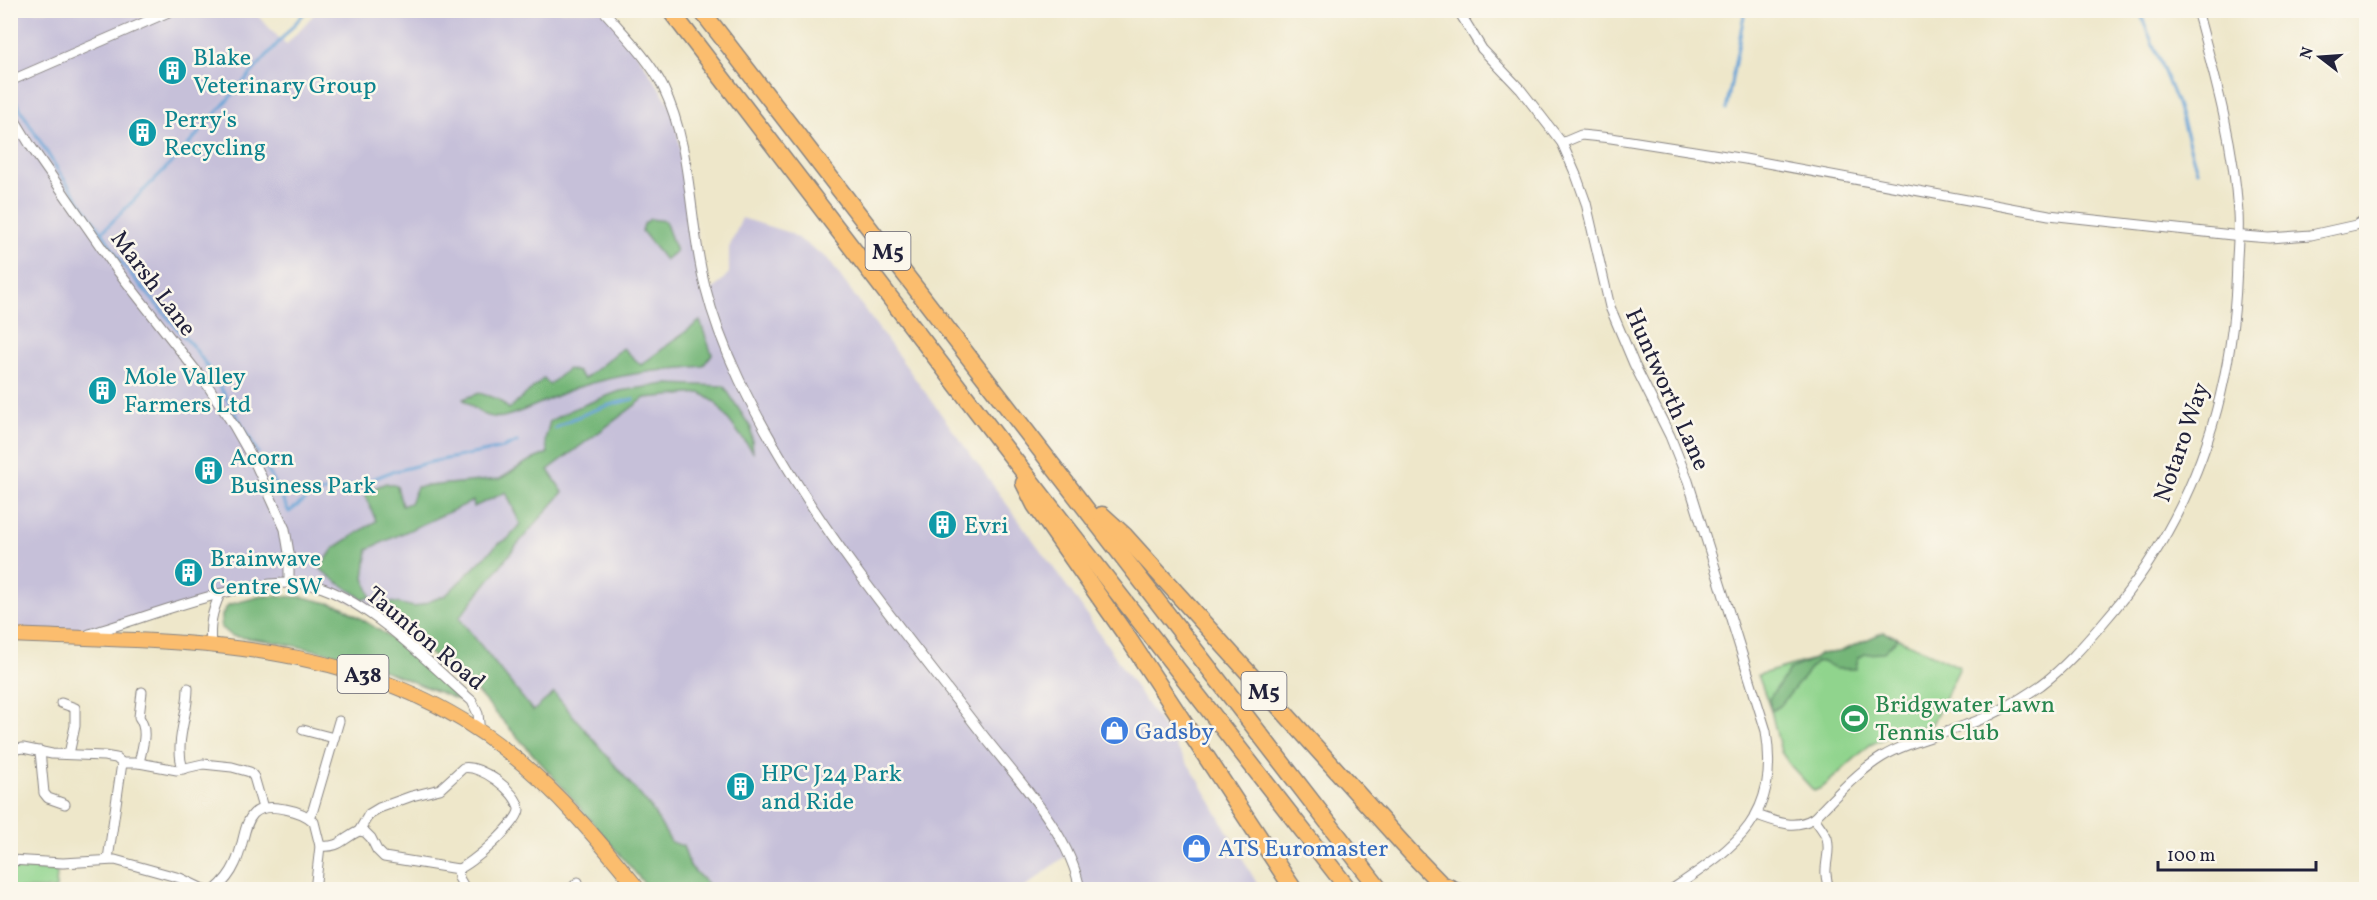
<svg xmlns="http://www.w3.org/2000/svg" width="2377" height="900" viewBox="0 0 2377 900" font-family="Vollkorn,serif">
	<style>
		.industrial { fill: #c6c0d9 }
		.green { fill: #90d48d; stroke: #597b64; stroke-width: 1.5 }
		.forest { fill: #74b678; stroke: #4b6c5a; stroke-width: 1.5 }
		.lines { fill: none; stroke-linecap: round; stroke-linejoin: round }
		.stream { stroke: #63a1d5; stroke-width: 3 }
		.street-casing { stroke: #888482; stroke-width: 11 }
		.primary-casing { stroke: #888482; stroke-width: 16 }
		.highway-casing { stroke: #888482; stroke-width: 19 }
		.street { stroke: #fff; stroke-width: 9 }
		.primary { stroke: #fbbd6e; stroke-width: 14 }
		.highway { stroke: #fbbd6e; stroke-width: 16 }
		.labels { text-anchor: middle; stroke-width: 5; stroke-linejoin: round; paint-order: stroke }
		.shield { fill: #fbf7ec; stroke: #636270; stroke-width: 1.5 }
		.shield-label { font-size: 22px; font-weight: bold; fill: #22223b }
		.culture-label { font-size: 24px; fill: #0d838f; stroke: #fbf7ec; text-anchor: start }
		.street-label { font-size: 24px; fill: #22223b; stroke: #fbf7ec }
		.leisure-label { font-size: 24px; fill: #27864d; stroke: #fbf7ec; text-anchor: start }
		.shop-label { font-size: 24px; fill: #366cbe; stroke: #fbf7ec; text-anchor: start }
	</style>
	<rect width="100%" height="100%" fill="#fbf7ec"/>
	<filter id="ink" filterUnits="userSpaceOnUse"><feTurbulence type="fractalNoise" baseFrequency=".0167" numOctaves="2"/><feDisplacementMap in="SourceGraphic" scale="12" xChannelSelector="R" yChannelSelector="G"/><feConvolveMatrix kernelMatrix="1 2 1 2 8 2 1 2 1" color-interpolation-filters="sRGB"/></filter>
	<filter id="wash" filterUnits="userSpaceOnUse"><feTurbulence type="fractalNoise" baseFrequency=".008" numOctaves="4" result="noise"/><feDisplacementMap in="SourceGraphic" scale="24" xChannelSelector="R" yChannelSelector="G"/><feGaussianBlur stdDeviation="1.35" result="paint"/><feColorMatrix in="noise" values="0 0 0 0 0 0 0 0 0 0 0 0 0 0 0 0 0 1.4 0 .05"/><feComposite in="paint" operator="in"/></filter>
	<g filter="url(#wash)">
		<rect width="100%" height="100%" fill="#eee7ca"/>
		<polygon class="industrial" points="11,11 253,11 286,45 317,11 603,11 626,36 673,109 707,292 715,288 729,273 729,248 742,218 790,233 827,258 1074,596 1198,779 1260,889 1080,889 1068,854 1023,889 712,889 690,866 683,846 672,842 651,808 554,693 533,711 459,618 390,602 385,620 323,588 264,584 76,638 11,635"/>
		<g class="green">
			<polygon points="1884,632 1960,667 1932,724 1893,734 1870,745 1823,787 1814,791 1791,766 1781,752 1771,711 1758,675 1814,659 1820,654 1839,652"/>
			<polygon points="19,868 57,871 56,889 11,889 11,871"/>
		</g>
		<g class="forest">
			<polygon points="650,219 665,221 676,251 665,260 642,231 644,224"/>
			<path d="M 700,321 L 712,354 L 703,366 C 660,370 618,374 576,388 C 553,396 526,412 503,417 C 486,420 474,409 463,399 L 479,393 L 498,399 L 509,409 L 544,378 L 549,385 L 568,369 L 578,372 L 584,379 L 623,348 L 641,365 Z"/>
			<path d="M 666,384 L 724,386 L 751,428 L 753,452 L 715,402 L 701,393 L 645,398 L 548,470 L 563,492 L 516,546 L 459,618 L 533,711 L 554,693 L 651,808 L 671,842 L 683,846 L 690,866 L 712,889 L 649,889 L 564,789 L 468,682 L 385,620 L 391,602 L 415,607 L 446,595 L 498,544 L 508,539 L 520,524 L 506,492 L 474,507 L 473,501 L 368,549 L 364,578 L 371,597 L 363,599 C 349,588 332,581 320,568 L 334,548 L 376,521 L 364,492 L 386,483 L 397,486 L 402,506 L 410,503 L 417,487 L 500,479 L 527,462 L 548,453 L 545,440 L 550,421 L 573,409 L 620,391 Z"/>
			<polygon points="262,596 303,597 341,606 384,633 427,668 461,701 350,657 275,642 232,636 221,627 222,615 228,605"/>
			<polygon points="1884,632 1898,638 1883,653 1865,654 1858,658 1856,669 1836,669 1823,661 1816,662 1780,706 1771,711 1769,699 1790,669 1814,659 1820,654 1839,652"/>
		</g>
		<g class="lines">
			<g class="stream">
				<polyline points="2139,10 2177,104 2197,171"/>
				<polyline points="13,97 59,172 102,232"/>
				<polyline points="1726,110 1745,10"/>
				<path d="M 555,428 C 580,414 605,405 633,399"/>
				<polyline points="258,453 212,373 195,349 123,265 102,232 181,153 307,10"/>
				<polyline points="264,463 289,512 310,496 328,490 358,485 388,473 431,462 503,448 517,442"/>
			</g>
		</g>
	</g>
	<g filter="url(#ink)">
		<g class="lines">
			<defs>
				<g id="street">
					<path d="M 603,10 C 623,33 650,60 663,87 C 693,149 688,220 705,286 C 721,350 753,411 787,467 C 843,560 914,645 980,731 C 1015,777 1070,832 1080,890"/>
					<path d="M 1458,10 L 1482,49 L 1521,90 L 1562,143 L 1576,175 L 1586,203 L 1610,307 L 1634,364 L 1670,436 L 1688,481 L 1766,731 C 1780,818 1736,846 1671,890"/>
					<polyline points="10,81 173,10"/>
					<polyline points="10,112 32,148 117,270 208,386 234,426 255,463 285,529 289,553 289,583"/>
					<polyline points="1562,143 1581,135 1611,138 1745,159 2049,215 2232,235 2269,238 2311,235 2356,225 2366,219"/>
					<path d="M 89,634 C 148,618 266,567 323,588 C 375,607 430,664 472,701 L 478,714 L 480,732"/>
					<path d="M 211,645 C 209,625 212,612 220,594"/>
					<polyline points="61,703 75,708 75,726 69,754"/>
					<polyline points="303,730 334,738"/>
					<polyline points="10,750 23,748 52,754 104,756 116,758 122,763 139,763 177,770 203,764 232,767 250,772 254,777 263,808"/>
					<polyline points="40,751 44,793 48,798 65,804"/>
					<path d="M 139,763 C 142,747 149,731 139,717 L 142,692"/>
					<path d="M 183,769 C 174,742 188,717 188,688"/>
					<path d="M 1757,815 C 1777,822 1794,830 1814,818 C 1835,797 1856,773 1882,757 C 1907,742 1938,736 1966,725 C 1993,716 2018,701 2041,685 C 2064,668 2084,645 2102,624 C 2193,520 2235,395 2237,258 C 2238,243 2239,228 2238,213 C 2234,144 2215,77 2197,10"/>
					<polyline points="309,816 313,810 339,721"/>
					<path d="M 1814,818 C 1818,824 1824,831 1827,838 C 1832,856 1820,868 1830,890"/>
					<path d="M 359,831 L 369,814 L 379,808 L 412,796 L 440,789 L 463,768 C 480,764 517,791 519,809 C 520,822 470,866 458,869"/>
					<path d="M 320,846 C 340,848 342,839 359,831 L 365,832 L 371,838 L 377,850 L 384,857 L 458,869 L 459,878 L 466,890"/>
					<polyline points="108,859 122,763"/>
					<polyline points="10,860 63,863 115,860 180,878 205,890"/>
					<path d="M 215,890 C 223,883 231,873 235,864 C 249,836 239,799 285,809 C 296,811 306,814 314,822 L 320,846 L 315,890"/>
					<polyline points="570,890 578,882"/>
				</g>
				<path id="primary" d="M 10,635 C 185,643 364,636 508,752 C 558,791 599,841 639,890"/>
				<g id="highway">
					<polyline points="670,10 1005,448 1349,890"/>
					<polyline points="701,10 1380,890"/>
					<polyline points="1024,483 1035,505 1128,638 1294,890"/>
					<polyline points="1102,515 1125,536 1412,854 1441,884 1455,890"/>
				</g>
			</defs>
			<use href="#street" class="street-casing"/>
			<use href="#primary" class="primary-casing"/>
			<use href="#highway" class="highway-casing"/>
			<use href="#street" class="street"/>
			<use href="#primary" class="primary"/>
			<use href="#highway" class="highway"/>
		</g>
	</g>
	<defs>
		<symbol id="building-disc" viewBox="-11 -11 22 22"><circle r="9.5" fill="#0f9aa8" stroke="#fbf7ec"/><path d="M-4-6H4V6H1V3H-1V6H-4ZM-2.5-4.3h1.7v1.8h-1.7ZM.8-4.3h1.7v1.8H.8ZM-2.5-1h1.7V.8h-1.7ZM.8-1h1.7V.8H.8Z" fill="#fff"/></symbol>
		<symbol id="stadium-disc" viewBox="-11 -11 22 22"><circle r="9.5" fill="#2e9e5b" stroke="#fbf7ec"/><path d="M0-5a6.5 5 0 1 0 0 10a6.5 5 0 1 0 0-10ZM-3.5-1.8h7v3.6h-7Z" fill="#fff"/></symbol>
		<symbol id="shop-disc" viewBox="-11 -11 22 22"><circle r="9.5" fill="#3f7fe0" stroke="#fbf7ec"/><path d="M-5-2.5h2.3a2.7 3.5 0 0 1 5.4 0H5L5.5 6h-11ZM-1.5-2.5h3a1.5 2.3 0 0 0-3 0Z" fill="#fff"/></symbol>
	</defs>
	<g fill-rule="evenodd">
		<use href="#building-disc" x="156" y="54" width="33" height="33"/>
		<use href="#building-disc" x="126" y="116" width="33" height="33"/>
		<use href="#building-disc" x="86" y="374" width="33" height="33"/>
		<use href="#building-disc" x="192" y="454" width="33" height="33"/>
		<use href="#building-disc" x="926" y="508" width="33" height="33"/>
		<use href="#building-disc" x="172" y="556" width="33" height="33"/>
		<use href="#stadium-disc" x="1838" y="702" width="33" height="33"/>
		<use href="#shop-disc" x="1098" y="714" width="33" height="33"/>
		<use href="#building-disc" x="724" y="770" width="33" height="33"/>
		<use href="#shop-disc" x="1180" y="832" width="33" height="33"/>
	</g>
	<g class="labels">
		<g class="shield">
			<rect x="865.5" y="232" width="45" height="38" rx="4.5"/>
			<rect x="337.5" y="655" width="51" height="38" rx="4.5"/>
			<rect x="1241.5" y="672" width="45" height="38" rx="4.5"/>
		</g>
		<g class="shield-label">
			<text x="888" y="259">M5</text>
			<text x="363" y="682">A38</text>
			<text x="1264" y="699">M5</text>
		</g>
		<g class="culture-label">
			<text x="193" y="65">Blake<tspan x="193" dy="28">Veterinary Group</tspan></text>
			<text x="164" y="127">Perry's<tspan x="164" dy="28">Recycling</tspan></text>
			<text x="124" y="384">Mole Valley<tspan x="124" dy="28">Farmers Ltd</tspan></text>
			<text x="230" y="465">Acorn<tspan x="230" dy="28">Business Park</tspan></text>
			<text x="964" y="533">Evri</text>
			<text x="210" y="566">Brainwave<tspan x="210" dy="28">Centre SW</tspan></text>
			<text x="761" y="781">HPC J24 Park<tspan x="761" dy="28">and Ride</tspan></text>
		</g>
		<g class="street-label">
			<text transform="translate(154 283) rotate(53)" y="8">Marsh Lane</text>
			<text transform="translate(1668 389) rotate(66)" y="8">Huntworth Lane</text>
			<text transform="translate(2181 442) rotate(-71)" y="8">Notaro Way</text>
			<text transform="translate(426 638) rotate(40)" y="8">Taunton Road</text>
		</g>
		<g class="leisure-label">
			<text x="1875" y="712">Bridgwater Lawn<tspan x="1875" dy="28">Tennis Club</tspan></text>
		</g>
		<g class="shop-label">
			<text x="1135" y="739">Gadsby</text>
			<text x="1218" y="856">ATS Euromaster</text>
		</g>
	</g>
	<rect width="2377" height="900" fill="none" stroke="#fbf7ec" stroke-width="36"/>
	<g transform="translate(2320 57) rotate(287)" stroke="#fbf7ec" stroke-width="4.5" paint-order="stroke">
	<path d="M0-4.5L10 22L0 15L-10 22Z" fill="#22223b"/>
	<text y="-9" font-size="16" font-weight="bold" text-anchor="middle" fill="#22223b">N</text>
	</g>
	<path d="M2158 861v9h158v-9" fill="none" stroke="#22223b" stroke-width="3"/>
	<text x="2167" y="861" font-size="18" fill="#22223b" stroke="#fbf7ec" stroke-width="4.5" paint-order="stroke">100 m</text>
</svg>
